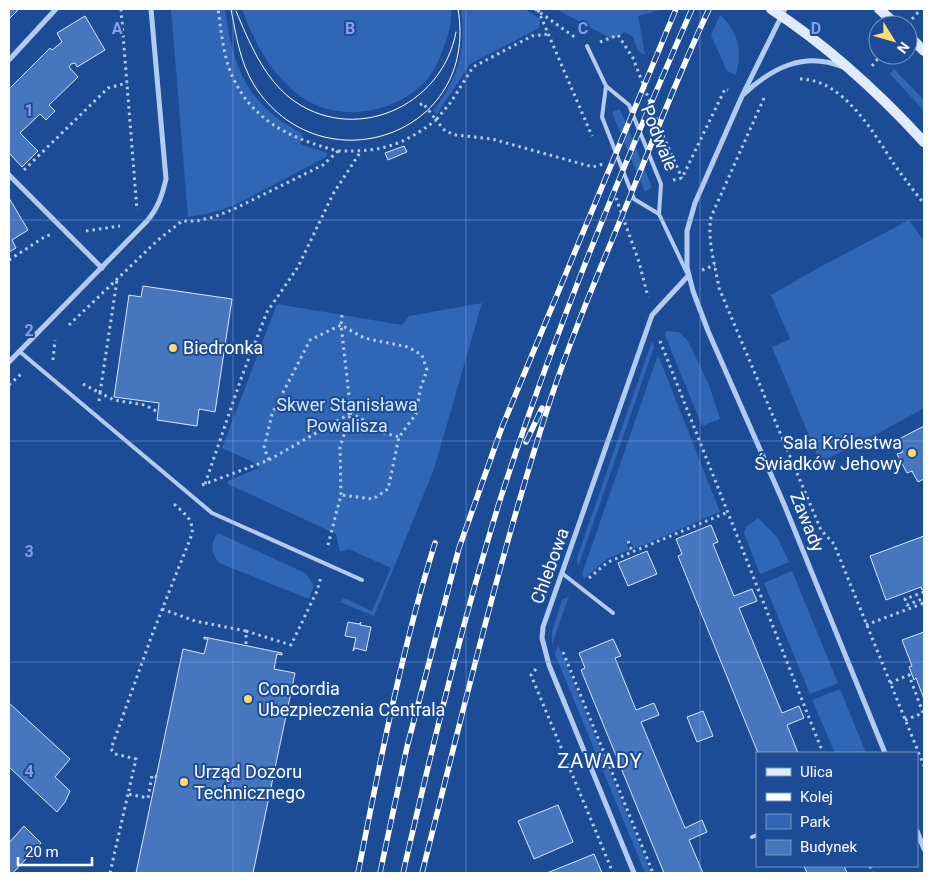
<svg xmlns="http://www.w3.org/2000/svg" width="933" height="882" viewBox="0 0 933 882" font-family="Roboto,sans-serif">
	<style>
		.green { fill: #3166b4 }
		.building { fill: #4576be; stroke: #d8e6fb }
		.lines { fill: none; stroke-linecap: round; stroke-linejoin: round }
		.path { stroke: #b2cbf0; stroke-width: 3; stroke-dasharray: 2.5 4; stroke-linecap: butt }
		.service { stroke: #b2cbf0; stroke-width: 4 }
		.minor { stroke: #b2cbf0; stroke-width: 5 }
		.secondary { stroke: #dfeafb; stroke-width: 10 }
		.tram { stroke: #fff; stroke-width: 1 }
		.rail-casing { stroke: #fff; stroke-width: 5.5 }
		.rail { stroke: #1d4c97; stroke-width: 4; stroke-dasharray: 11; stroke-linecap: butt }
		.grid { fill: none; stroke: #839eea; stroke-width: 1; stroke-opacity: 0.55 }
		.poi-dot { fill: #ffdc70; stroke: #1d4c97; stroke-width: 2 }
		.labels { text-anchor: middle; stroke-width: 4; stroke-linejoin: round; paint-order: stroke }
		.street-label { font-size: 18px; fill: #fff; stroke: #1d4c97 }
		.poi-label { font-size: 18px; fill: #fff; stroke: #1d4c97; text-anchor: start }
		.park-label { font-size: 18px; fill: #d8e6fb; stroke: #1d4c97 }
		.quarter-label { font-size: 20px; letter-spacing: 1px; fill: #fff; stroke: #1d4c97 }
		.grid-label { font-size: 16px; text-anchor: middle; font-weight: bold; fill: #839eea; stroke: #1d4c97; stroke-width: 4; stroke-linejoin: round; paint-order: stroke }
	</style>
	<rect width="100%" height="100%" fill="#1d4c97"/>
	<g class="green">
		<path d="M 171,9 L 225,9 C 233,68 247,106 303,134 L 300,144 L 327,153 L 326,157 L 233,206 L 206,214 L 188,217 Z"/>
		<path d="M 242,9 L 451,9 C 452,21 449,34 444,46 C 440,57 436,68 429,77 C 403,109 352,122 314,104 C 278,87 255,45 242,9 Z"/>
		<path d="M 461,9 L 525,9 L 540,19 L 539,28 L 470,64 L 437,114 L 433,111 C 459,76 466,52 461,9 Z"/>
		<polygon points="556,9 663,9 638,16 645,55 638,51 633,37 625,32 612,39"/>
		<path d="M 720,15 C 739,32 742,51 736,75 L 727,71 L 711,35 Z"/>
		<polygon points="894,69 924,100 924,111 890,74"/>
		<polygon points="619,109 621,112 652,187 645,192 613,115 613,112"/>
		<polygon points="909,220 924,241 924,408 868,439 820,462 772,347 790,339 771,295 822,266"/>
		<polygon points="482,303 434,469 374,616 340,602 343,599 346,599 372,611 391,568 349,549 340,552 336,534 228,484 228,481 259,468 251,461 222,448 277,304 402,325 409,316"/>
		<polygon points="666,331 679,332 688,341 709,385 720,419 702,426 665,335"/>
		<polygon points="652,341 654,347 578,567 577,560 578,555"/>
		<polygon points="658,355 720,512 634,549 630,540 626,542 629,550 607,559 584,579 582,574"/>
		<polygon points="758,518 777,537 789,562 760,574 744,533 746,527"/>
		<path d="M 218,533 L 305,573 L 314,585 L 309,599 L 219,563 C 211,554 210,543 218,533 Z"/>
		<polygon points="792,571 838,683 810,694 764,583"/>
		<polygon points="569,596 552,645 552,632 562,600"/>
		<polygon points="558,645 651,873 645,873 555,654"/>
		<polygon points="840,689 866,753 835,753 812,700"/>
	</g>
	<g class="building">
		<polygon points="9,9 19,9 9,19"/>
		<polygon points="85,16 105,50 77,67 75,63 71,64 69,67 78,77 49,105 55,111 46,120 40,114 20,133 38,151 22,167 9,153 9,89 50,48 52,50 62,42 57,33"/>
		<polygon points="404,146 407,152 388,160 385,153"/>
		<polygon points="9,198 28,230 12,240 16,248 9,252"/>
		<polygon points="143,286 232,299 215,412 199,409 197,426 157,420 159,403 114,397 129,295 141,297"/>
		<polygon points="924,426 924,479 918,482 912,471 907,473 897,454 903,452 897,440"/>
		<polygon points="711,525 718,542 713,544 734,596 752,589 757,601 739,608 782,713 799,706 804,718 787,725 798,753 758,753 678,556 682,554 676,539"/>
		<polygon points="924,536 924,589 922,590 921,587 886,600 870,556"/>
		<polygon points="647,551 657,574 628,586 618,563"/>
		<polygon points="348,622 359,624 361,622 360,625 371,627 366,651 355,648 353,651 356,638 345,636"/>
		<polygon points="924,632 924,699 916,678 914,680 909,667 912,666 902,640"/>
		<polygon points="204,637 282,653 282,655 277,654 274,669 295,673 253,873 136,873 183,649 204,654 208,639 204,639"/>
		<polygon points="613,639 621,656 615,658 636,710 654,703 659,715 641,722 685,828 702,820 707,832 689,840 703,873 664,873 581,670 585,668 579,653"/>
		<polygon points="9,703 70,759 55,777 70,791 65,802 57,812 9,767"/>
		<polygon points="703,711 713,736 697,742 687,717"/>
		<polygon points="558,805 573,842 534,859 518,821"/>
		<polygon points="24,826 41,843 13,873 9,873 9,843"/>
		<polygon points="594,854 602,873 547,873"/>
		<polygon points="804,866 844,866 847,873 807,873"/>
	</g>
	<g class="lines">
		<g class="path">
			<polyline points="121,9 137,210"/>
			<polyline points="535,9 576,38"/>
			<polyline points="538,10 592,136"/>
			<polyline points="912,19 921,9"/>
			<polyline points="600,42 618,35 633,58 661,131 682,178"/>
			<polyline points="872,66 881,55"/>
			<path d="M 800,79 C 843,79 873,132 894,164 C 904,178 914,191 924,204"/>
			<path d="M 764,98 L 711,217 C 707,241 715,264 719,288 L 821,530 L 834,544 L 924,766"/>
			<polyline points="420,105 423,103 436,120 451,102 473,67 532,36 548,34"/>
			<path d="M 338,151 C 381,152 402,146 436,120 L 445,131 L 456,135 L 492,139 L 593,167 L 603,164"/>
			<polyline points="24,170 108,88 127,83"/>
			<polyline points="673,180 682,178 725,89 728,90"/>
			<polyline points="616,198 639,262 648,297"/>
			<polyline points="86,231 120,226"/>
			<polyline points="9,260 46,236 50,235"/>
			<polyline points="702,270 715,265"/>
			<polyline points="342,315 341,325 351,413 369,423 381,432 399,437"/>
			<path d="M 69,325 L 158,240 L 182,221 L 196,221 L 214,217 L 234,209 L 323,165 L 338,151 C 291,139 250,120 231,73 C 223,54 221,29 218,9"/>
			<polyline points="660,341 823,753"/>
			<polyline points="53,360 55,340"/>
			<polyline points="83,384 100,393 117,280"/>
			<polyline points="9,385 21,374"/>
			<polyline points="99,401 100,393 114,400 145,405 158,412"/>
			<polyline points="269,460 264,448 272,414 310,340 341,325 364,338 408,347 422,355 427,370 420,390 416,414 399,437 388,489 373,499 341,495"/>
			<polyline points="205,484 242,376 267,312 298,267 333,194 361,151"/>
			<polyline points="202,485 269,460 351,413 340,447 341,495 327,549"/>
			<polyline points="628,541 632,551"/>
			<polyline points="589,578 608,562 728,512"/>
			<polyline points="924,604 922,599 907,605 905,599 924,592"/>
			<polyline points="162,609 195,621 246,631 246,646"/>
			<polyline points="866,625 924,603"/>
			<polyline points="246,631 291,645 317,591 321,577"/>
			<polyline points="563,652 653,873"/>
			<polyline points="536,669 531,675 613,873"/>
			<polyline points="890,683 911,674"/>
			<polyline points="905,720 923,713 909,675"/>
			<path d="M 157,777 L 152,775 L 148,798 L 128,794 L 136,759 L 115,754 L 111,749 L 152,635 L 192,534 C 194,520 184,513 175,505 L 177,502"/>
			<polyline points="870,866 873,873"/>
			<polyline points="110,873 128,794"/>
		</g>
		<g class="service">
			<polyline points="587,46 606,86 629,105 661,184 659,214 687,273"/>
			<polyline points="606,86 602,117 634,199 659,214"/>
			<polyline points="19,351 212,513 362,580"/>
			<polyline points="563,574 613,613"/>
			<polyline points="752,837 757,835"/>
		</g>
		<g class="minor">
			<polyline points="785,9 742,96 695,203 687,231 687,267 693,291 708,331 784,504 885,753"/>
			<polyline points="9,60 56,9"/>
			<path d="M 744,94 C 772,68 804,51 843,67"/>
			<polyline points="9,175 102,268"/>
			<path d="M 9,362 L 147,221 C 158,208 162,196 166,179 L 151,9"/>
			<polyline points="917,831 924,849"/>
			<polyline points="634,873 549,665 542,638 543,627 652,315 688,276"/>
		</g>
		<g class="secondary">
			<path d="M 771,9 C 828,46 878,92 924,142"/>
			<polyline points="879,9 897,25"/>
			<polyline points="908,35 924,51"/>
		</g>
		<g class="tram">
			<path d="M 231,9 C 236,35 240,62 254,85 C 320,189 480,136 458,9"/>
			<path d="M 236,11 C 249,42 263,76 290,98 C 352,146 442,108 456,32"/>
		</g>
		<defs>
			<g id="rail">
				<polyline points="526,442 542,408"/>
				<path d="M 358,873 C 380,762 401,652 435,543"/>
				<polyline points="380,873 407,747 459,548 502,427 676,9"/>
				<path d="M 403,873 C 432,748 462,623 500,500 C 554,333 621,170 692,9"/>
				<path d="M 422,873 C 462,716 499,558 549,404 C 572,334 601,267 629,199 C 655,135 680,71 709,9"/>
			</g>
		</defs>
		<use href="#rail" class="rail-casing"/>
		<use href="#rail" class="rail"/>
	</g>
	<path class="grid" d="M 233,9 L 233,873M 466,9 L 466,873M 700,9 L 700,873M 9,220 L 924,220M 9,441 L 924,441M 9,662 L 924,662"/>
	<g class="poi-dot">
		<circle cx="173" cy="348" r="5"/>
		<circle cx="912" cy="453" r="5"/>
		<circle cx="248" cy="699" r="5"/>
		<circle cx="184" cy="782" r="5"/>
	</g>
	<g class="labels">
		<g class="street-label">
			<text transform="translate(659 138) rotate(68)" y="6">Podwale</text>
			<text transform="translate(807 522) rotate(68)" y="6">Zawady</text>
			<text transform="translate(550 566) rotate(-70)" y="6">Chlebowa</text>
		</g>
		<g class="poi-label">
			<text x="183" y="354">Biedronka</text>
			<text x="902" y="449" text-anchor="end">Sala Królestwa<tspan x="902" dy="21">Świadków Jehowy</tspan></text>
			<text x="258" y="695">Concordia<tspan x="258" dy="21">Ubezpieczenia Centrala</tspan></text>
			<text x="194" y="778">Urząd Dozoru<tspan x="194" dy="21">Technicznego</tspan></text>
		</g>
		<g class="park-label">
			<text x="347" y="411">Skwer Stanisława<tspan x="347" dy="21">Powalisza</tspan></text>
		</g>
		<g class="quarter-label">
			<text x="600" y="768">ZAWADY</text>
		</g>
	</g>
	<g class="grid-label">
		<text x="117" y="34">A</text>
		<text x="350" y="34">B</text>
		<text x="583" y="34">C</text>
		<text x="816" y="34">D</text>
		<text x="29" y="116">1</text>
		<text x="29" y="336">2</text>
		<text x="29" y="557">3</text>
		<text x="29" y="777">4</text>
	</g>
	<rect width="933" height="882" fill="none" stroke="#ffffff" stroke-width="20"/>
	<rect x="756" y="752" width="162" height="115" fill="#1d4c97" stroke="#7794c1"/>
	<rect x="766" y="768" width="25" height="8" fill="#dfeafb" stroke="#7794c1"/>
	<text x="800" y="777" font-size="15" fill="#ffffff">Ulica</text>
	<rect x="766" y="793" width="25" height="8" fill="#ffffff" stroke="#7794c1"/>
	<text x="800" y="802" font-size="15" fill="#ffffff">Kolej</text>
	<rect x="766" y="814" width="25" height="15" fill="#3166b4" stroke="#7794c1"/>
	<text x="800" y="827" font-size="15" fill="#ffffff">Park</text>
	<rect x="766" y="840" width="25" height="15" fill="#4576be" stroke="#7794c1"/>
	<text x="800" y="852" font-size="15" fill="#ffffff">Budynek</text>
	<g transform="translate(893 40) rotate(127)"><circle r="24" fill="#1d4c97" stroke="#7794c1"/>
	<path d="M0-4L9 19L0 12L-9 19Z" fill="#ffdc70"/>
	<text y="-8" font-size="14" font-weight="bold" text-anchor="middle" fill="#ffffff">N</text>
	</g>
	<path d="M18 857v8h74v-8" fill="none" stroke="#ffffff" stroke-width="2.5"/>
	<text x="25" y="857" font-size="15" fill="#ffffff" stroke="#1d4c97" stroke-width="4" paint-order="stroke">20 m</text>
</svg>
